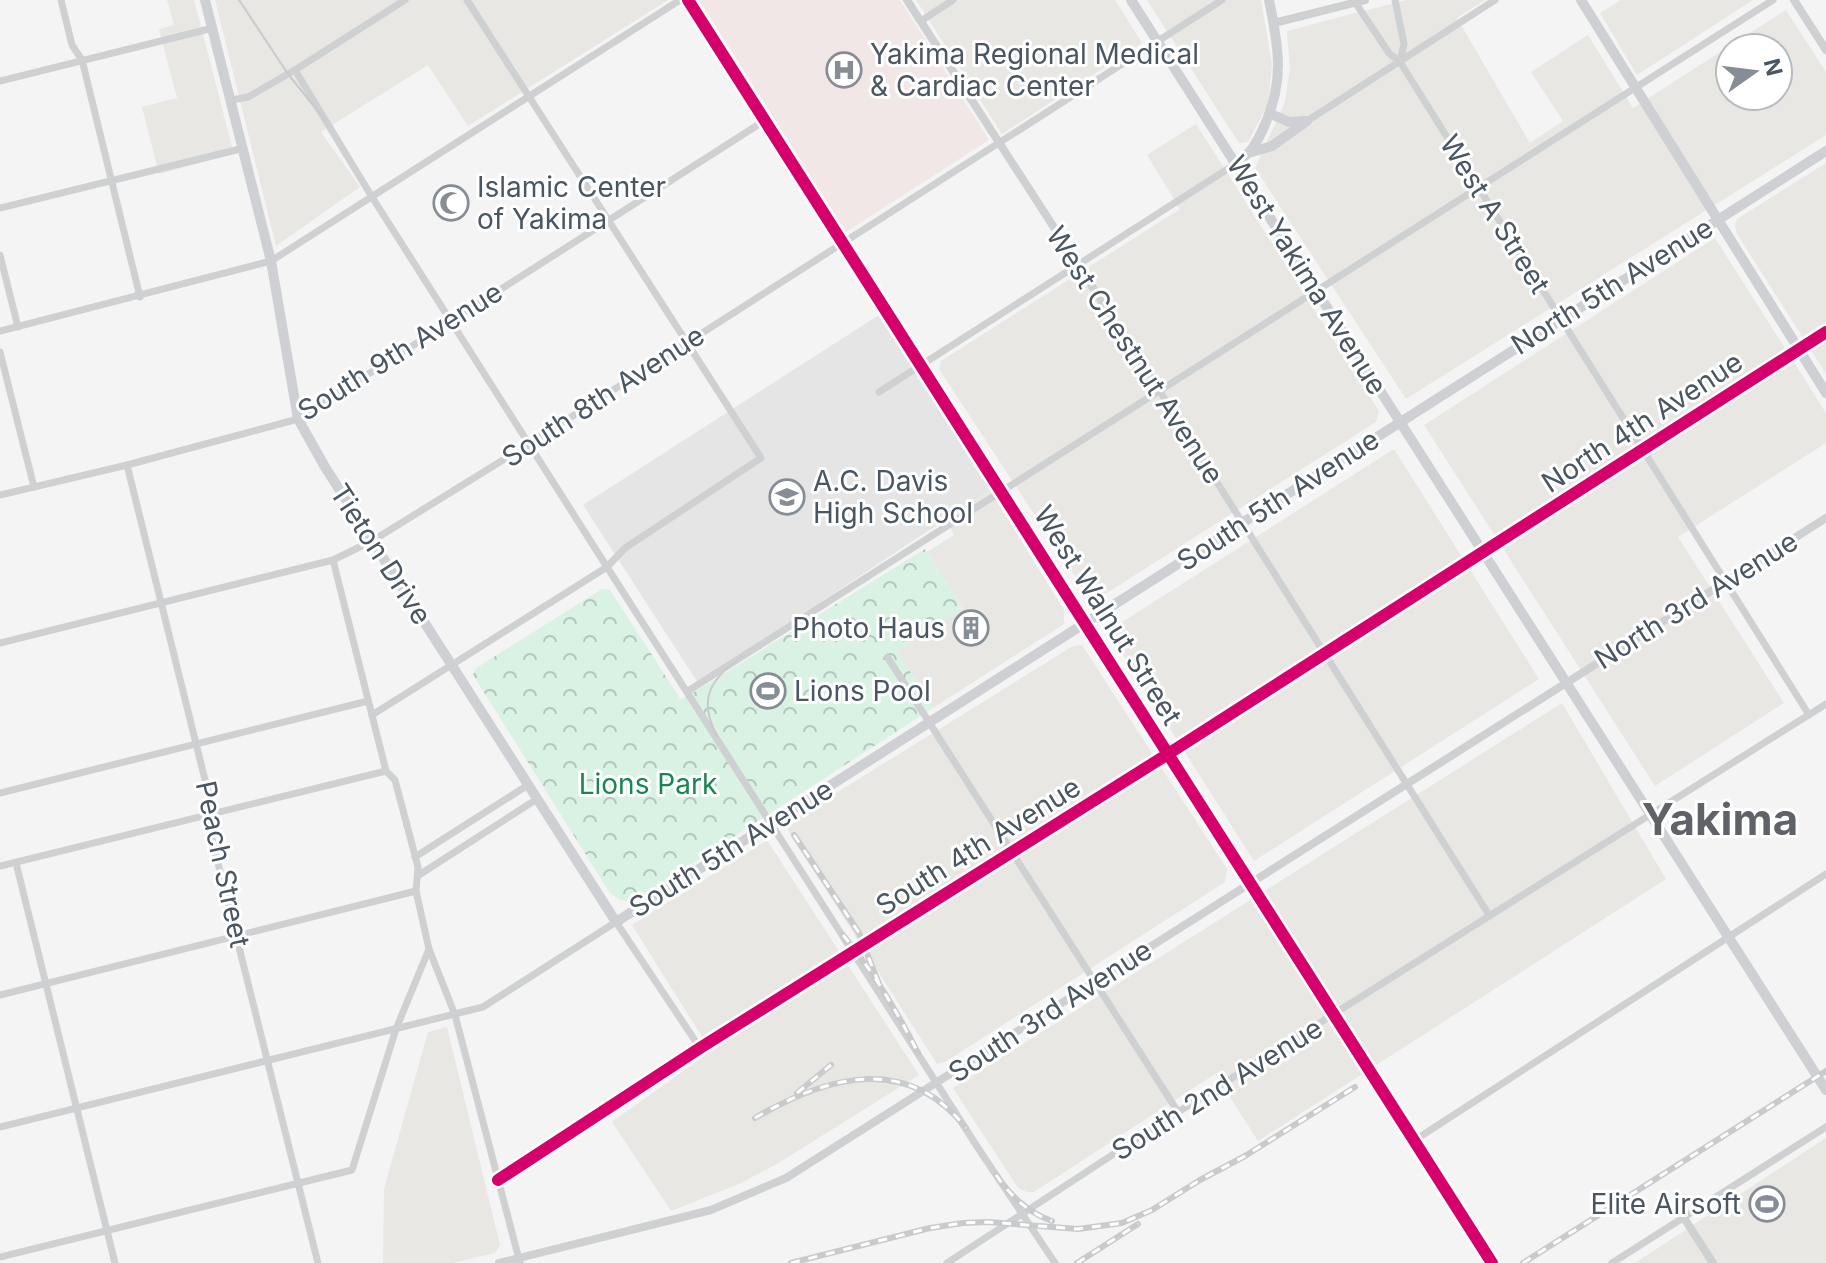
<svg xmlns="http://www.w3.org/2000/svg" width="1826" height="1263" viewBox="0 0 1826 1263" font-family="Inter,sans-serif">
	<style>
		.commercial { fill: #e8e7e3; fill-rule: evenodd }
		.education { fill: #e6e5e6 }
		.medical { fill: #f1e7e6 }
		.park { fill: url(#park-crowns) }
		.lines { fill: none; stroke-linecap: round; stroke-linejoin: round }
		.minor { stroke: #ced0d2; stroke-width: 7 }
		.tertiary { stroke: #ced0d2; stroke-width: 8 }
		.secondary { stroke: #ced0d4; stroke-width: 10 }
		.tram { stroke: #c9cacc; stroke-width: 2 }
		.rail-casing { stroke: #c9cacc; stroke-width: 6 }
		.rail { stroke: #fff; stroke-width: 3; stroke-dasharray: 9; stroke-linecap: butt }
		.cycleway-casing { stroke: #fff; stroke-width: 17 }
		.cycleway { stroke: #d6006c; stroke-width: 12 }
		.labels { text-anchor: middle; stroke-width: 6; stroke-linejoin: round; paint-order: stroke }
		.poi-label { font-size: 28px; fill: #4a5661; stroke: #fff; text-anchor: start }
		.street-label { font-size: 28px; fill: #4a5661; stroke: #fff }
		.park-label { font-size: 28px; fill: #17864f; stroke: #fff }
		.town-label { font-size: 44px; font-weight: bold; fill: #5f6368; stroke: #fff }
	</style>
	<defs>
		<pattern id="park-crowns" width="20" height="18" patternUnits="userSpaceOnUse" patternTransform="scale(2)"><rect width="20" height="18" fill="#d9f2e3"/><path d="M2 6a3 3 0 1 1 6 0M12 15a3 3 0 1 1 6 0" fill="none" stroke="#b2c7bb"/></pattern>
	</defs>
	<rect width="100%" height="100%" fill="#f4f4f4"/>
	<g class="commercial">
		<polygon points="167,0 194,0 234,154 159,174 142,107 177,98 159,29 174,25"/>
		<polygon points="215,0 668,0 468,126 428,65 321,132 360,187 276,246"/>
		<polygon points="916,0 1115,0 1142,43 1002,134"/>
		<polygon points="1147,0 1261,0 1272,65 1268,104 1248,142 1239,143"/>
		<path d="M 1406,0 L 1485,0 L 1457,18 L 1530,143 L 1563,121 L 1531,72 L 1588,35 L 1633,108 L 1786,10 L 1826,72 L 1826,135 L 1406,399 L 1255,168 L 1285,102 L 1290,68 L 1287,31 ZM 1730,48 L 1778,48 L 1778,96 L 1730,96 Z"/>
		<polygon points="1621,0 1753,0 1637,75 1600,13"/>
		<polygon points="1196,124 1379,411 1376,422 1102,596 1087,595 939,369 941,361 1180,209 1147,155"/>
		<polygon points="1826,163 1826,374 1737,234 1735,226 1737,219"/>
		<polygon points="1715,238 1826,413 1826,443 1678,537 1784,703 1655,786 1424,425"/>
		<polygon points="1394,449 1539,679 1254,861 1108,631"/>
		<polygon points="990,490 1064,610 1064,624 933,708 897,651 963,608 927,552 954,535 946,520"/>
		<polygon points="1082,645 1227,869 1225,882 945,1062 937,1064 788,830 791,821 1073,646"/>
		<polygon points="1562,703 1666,879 1258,1141 1215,1074 1034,1192 1027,1192 1018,1188 953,1088"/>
		<polygon points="767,840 919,1075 777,1164 739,1184 671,1211 612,1122 711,1051 632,925"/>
		<polygon points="447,1027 500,1245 495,1253 453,1263 383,1263 384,1189 428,1032"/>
		<polygon points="1826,1138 1826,1263 1635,1263"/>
	</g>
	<polygon class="education" points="879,315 990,490 698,683 583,505"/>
	<polygon class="medical" points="699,0 900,0 989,140 846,232"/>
	<polygon class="park" points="925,549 963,608 897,651 933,708 633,902 620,900 610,893 473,675 476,668 602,589 610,590 681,700"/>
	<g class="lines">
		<g class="minor">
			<polyline points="61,0 72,45 82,60 140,297"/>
			<polyline points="1395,0 1404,44 1400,62"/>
			<polyline points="1355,2 1389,53 1400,62 1809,715"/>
			<polyline points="921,21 953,0"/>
			<polyline points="295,70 372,197 607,567 978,1148 1055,1263"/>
			<polyline points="0,81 213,28"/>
			<polyline points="231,100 248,97 295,70 405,0"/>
			<polyline points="1307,121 1495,0"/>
			<polyline points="0,208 244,148"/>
			<polyline points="0,255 18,327"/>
			<polyline points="0,331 271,261 680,0"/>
			<polyline points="0,352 34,487"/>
			<polyline points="1159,390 1489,915"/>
			<polyline points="879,392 1237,163"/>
			<polyline points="127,465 211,804 208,823 318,1263"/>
			<polyline points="0,495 127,465 298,419 764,121"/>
			<polyline points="333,560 386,771 395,780 418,867 416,891 429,949 455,1015 520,1263"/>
			<polyline points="0,643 333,560 372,541 529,444 1222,0"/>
			<polyline points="888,658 1178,1112"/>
			<polyline points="688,691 1773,0"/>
			<polyline points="372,715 607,567 625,548 761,458 467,0"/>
			<polyline points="0,793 368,701"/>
			<polyline points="415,857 528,785"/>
			<polyline points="16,863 115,1263"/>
			<polyline points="0,866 386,771"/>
			<polyline points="419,875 537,799"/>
			<polyline points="0,995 416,891"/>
			<polyline points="0,1127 483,1007 616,922 700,1048"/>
			<polyline points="1415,1140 1826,874"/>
			<polyline points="498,1180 700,1048 1168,754 1826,332"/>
			<polyline points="0,1257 352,1170 396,1029 429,949"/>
			<polyline points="947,1263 1178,1112 1826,704"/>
			<polyline points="1612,1263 1826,1127"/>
		</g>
		<g class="tertiary">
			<polyline points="688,0 1488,1256"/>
			<polyline points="907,0 1159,390"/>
			<polyline points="1794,0 1826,50"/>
			<polyline points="1274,23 1365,0"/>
			<polyline points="1684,1218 1713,1263"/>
			<polyline points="499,1263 711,1210 786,1178 1826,518"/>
		</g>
		<g class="secondary">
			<polyline points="205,0 271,261 298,419 325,467 616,922 1826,151"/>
			<polyline points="1131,0 1826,1090"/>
			<polyline points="1581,0 1826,393"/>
			<polyline points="1271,114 1289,122 1305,121"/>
			<polyline points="1252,152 1272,146 1307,121"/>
			<path d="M 1237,163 C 1252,151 1255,146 1263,129 C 1285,82 1279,48 1269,0"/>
		</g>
		<g class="tram">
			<polyline points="239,0 288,74 325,120"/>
			<path d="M 717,736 C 697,698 711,678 743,656"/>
		</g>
		<defs>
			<g id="rail">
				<polyline points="794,835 859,933 879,984"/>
				<path d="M 843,935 C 873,971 897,1011 918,1053"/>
				<polyline points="797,1093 831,1065"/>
				<path d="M 755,1118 C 827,1076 907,1053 966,1128"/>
				<path d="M 996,1175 C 1011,1196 1027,1212 1052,1221"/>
				<polyline points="791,1263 930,1228 963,1223 988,1222 1078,1229 1122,1223 1152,1210 1200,1180 1245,1156 1355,1087"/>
				<polyline points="1077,1263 1138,1224"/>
				<polyline points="1523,1263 1826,1071"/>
			</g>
		</defs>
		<use href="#rail" class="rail-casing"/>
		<use href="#rail" class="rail"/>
		<defs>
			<g id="cycleway">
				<polyline points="688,0 1492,1263"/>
				<polyline points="498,1180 700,1048 1168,754 1826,332"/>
			</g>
		</defs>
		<use href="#cycleway" class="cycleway-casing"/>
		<use href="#cycleway" class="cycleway"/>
	</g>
	<defs>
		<symbol id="hospital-ring" viewBox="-11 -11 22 22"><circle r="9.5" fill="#fff" stroke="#868d94" stroke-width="1.5"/><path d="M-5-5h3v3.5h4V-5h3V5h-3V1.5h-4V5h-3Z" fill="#868d94"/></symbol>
		<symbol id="mosque-ring" viewBox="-11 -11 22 22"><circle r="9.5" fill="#fff" stroke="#868d94" stroke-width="1.5"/><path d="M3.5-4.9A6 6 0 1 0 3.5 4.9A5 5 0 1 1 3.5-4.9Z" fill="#868d94"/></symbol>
		<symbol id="school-ring" viewBox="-11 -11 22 22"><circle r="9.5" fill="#fff" stroke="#868d94" stroke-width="1.5"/><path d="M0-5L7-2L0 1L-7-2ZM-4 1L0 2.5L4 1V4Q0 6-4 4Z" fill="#868d94"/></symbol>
		<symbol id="building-ring" viewBox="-11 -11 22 22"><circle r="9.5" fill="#fff" stroke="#868d94" stroke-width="1.5"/><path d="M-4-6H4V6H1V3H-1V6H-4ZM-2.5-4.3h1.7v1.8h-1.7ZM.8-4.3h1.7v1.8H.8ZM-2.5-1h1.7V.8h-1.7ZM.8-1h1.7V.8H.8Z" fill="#868d94"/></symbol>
		<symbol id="stadium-ring" viewBox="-11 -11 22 22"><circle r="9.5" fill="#fff" stroke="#868d94" stroke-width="1.5"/><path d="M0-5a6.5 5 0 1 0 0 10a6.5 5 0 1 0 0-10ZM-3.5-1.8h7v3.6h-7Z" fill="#868d94"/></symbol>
	</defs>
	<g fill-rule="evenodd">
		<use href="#hospital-ring" x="824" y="50" width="40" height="40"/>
		<use href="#mosque-ring" x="431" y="183" width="40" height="40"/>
		<use href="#school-ring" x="767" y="477" width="40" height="40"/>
		<use href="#building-ring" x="951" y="608" width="40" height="40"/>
		<use href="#stadium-ring" x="748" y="671" width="40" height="40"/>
		<use href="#stadium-ring" x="1747" y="1184" width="40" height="40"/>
	</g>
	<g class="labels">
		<g class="poi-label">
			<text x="870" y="64">Yakima Regional Medical<tspan x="870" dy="32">&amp; Cardiac Center</tspan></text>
			<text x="477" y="197">Islamic Center<tspan x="477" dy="32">of Yakima</tspan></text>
			<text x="813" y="491">A.C. Davis<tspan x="813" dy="32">High School</tspan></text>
			<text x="945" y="638" text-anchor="end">Photo Haus</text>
			<text x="794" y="701">Lions Pool</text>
			<text x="1741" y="1214" text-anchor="end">Elite Airsoft</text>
		</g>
		<g class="street-label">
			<text transform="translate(1495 214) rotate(58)" y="10">West A Street</text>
			<text transform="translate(1307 275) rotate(58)" y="10">West Yakima Avenue</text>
			<text transform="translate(1612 286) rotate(-32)" y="10">North 5th Avenue</text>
			<text transform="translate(400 351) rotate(-32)" y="10">South 9th Avenue</text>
			<text transform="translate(1135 355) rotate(57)" y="10">West Chestnut Avenue</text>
			<text transform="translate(603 396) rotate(-33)" y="10">South 8th Avenue</text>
			<text transform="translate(1642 422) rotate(-33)" y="10">North 4th Avenue</text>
			<text transform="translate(1278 500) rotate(-33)" y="10">South 5th Avenue</text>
			<text transform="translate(381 554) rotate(57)" y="10">Tieton Drive</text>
			<text transform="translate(1696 600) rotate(-32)" y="10">North 3rd Avenue</text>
			<text transform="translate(1108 615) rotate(58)" y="10">West Walnut Street</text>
			<text transform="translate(978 846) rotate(-32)" y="10">South 4th Avenue</text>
			<text transform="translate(731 848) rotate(-32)" y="10">South 5th Avenue</text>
			<text transform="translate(223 864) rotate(78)" y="10">Peach Street</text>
			<text transform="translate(1050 1011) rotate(-33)" y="10">South 3rd Avenue</text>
			<text transform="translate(1217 1089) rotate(-32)" y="10">South 2nd Avenue</text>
		</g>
		<g class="park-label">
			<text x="648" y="794">Lions Park</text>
		</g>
		<g class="town-label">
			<text x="1720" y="835">Yakima</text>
		</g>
	</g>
	<g transform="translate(1754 72) rotate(76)"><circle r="38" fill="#ffffff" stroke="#b7bbc0" stroke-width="2"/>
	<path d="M0-6L14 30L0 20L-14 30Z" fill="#868d94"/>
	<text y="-12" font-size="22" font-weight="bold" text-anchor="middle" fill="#4a5661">N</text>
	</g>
</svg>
